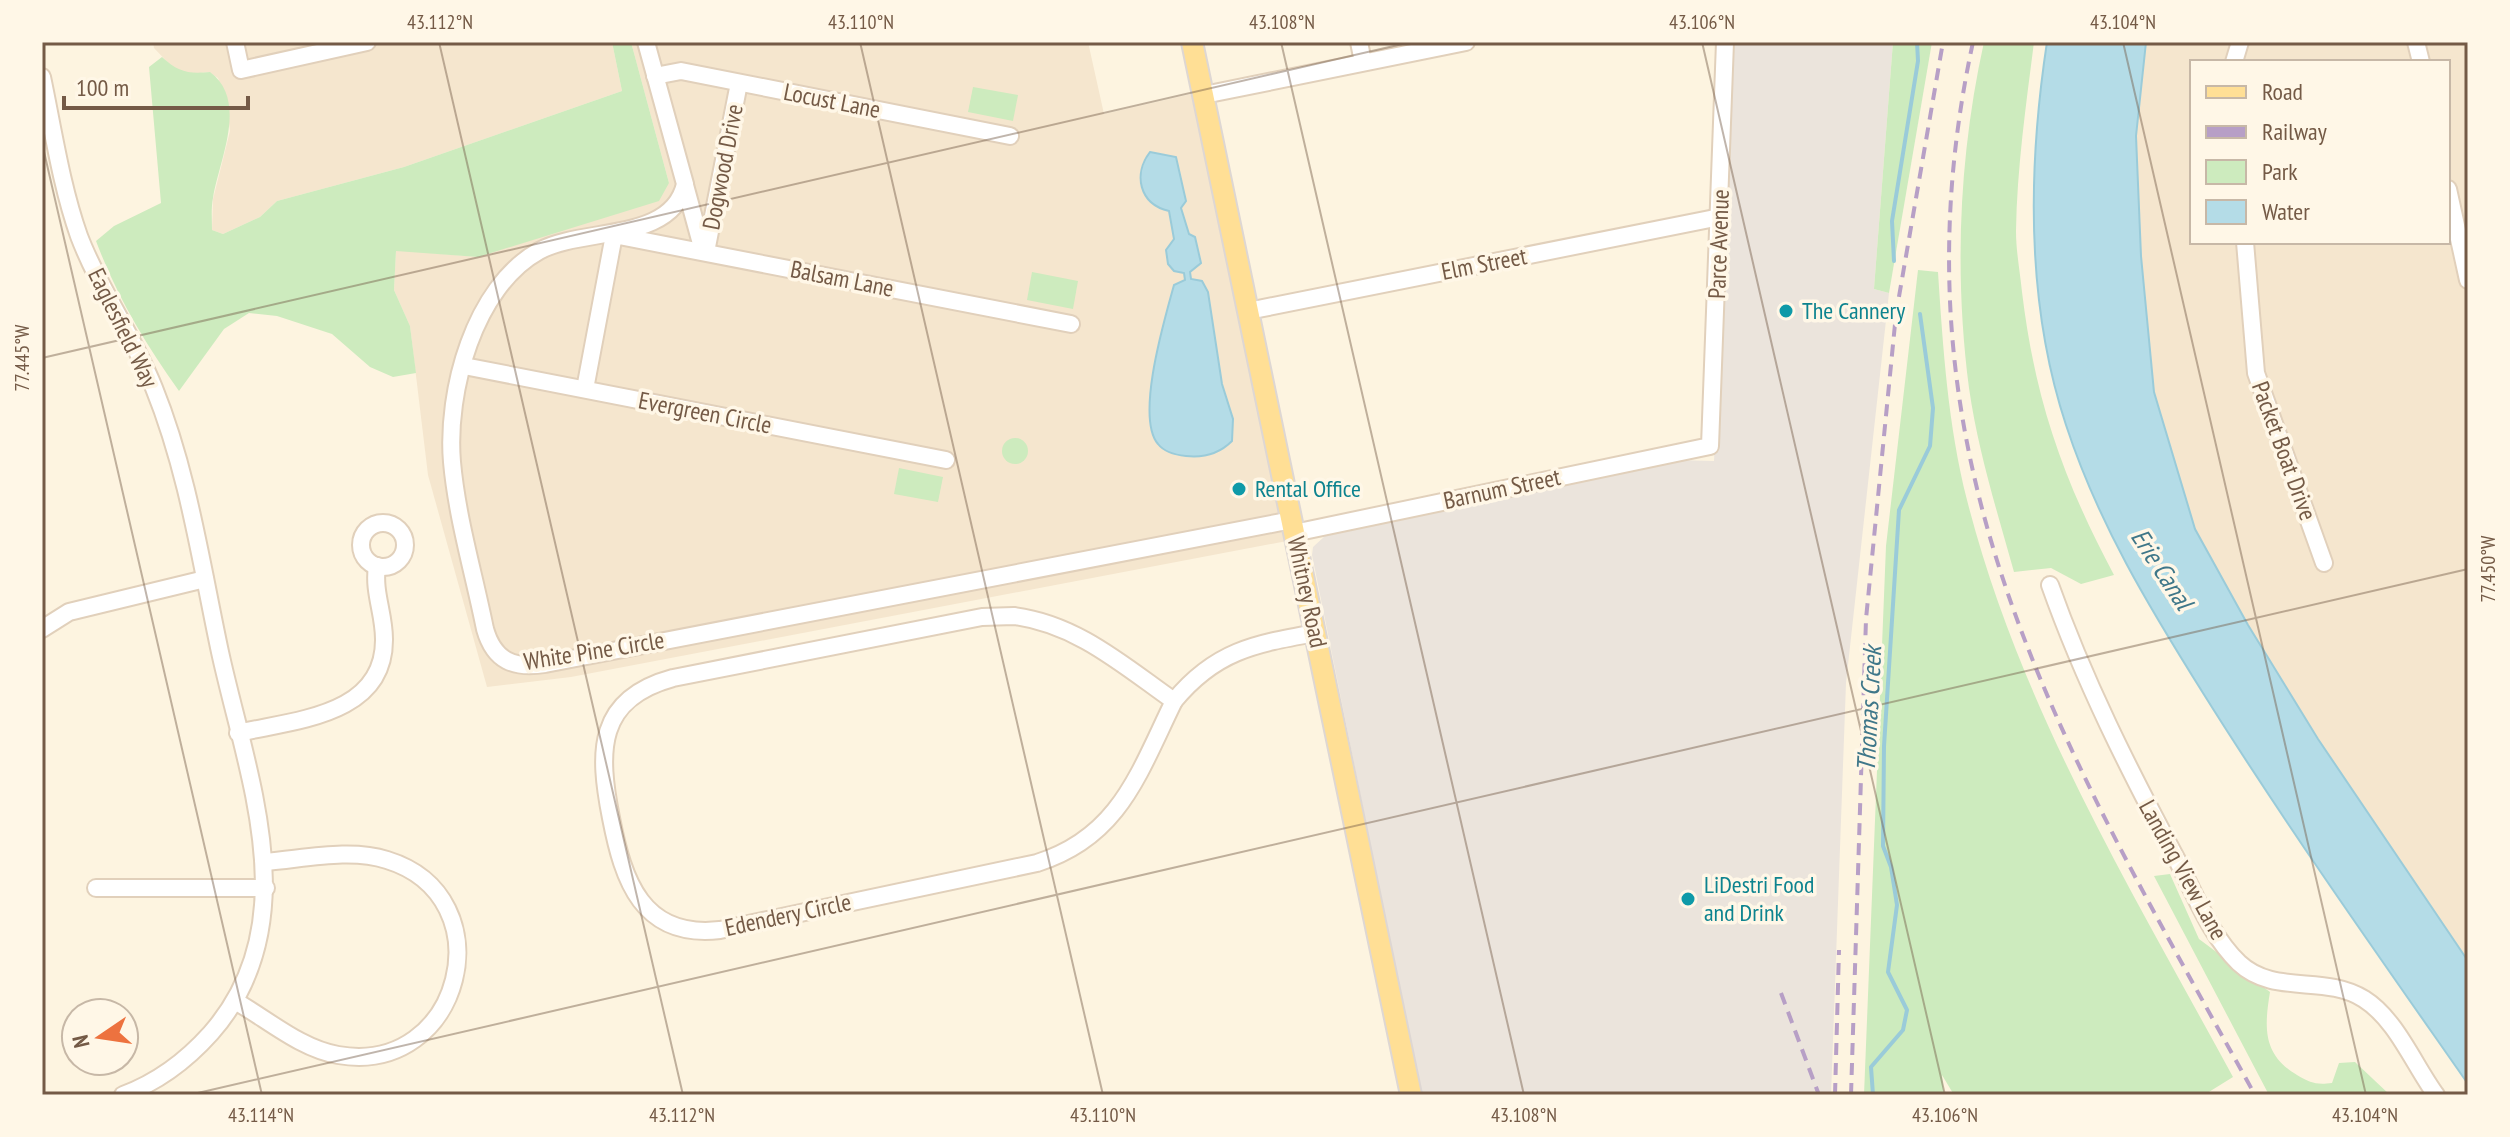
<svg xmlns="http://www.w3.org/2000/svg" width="2510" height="1137" viewBox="0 0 2510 1137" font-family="'PT Sans Narrow',sans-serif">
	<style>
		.residential { fill: #f5e6ce; fill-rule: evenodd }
		.industrial { fill: #ebe4dc }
		.green { fill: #cdebbe }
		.water { fill: #b4dce7; stroke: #9acbd9; stroke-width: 2 }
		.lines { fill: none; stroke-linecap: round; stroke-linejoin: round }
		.stream { stroke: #9acbd9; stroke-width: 4 }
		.minor-casing { stroke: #e1d0bb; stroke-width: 20 }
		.major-casing { stroke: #ded7d3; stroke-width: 24 }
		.minor { stroke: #fff; stroke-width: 16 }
		.major { stroke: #ffdf95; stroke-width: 20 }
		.rail { stroke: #b79fc6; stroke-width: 4; stroke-dasharray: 12 8; stroke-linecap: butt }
		.ticks { fill: none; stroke: #745a46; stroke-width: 2; stroke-opacity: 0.45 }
		.culture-dot { fill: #0f9aa8; stroke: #fff7e7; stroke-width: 3 }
		.labels { text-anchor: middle; stroke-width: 7; stroke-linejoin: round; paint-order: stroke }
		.street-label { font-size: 24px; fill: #745a46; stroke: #fff7e7 }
		.culture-label { font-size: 24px; fill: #0d838f; stroke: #fff7e7; text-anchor: start }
		.water-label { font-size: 26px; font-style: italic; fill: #3f7789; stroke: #fff7e7 }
		.neatline { fill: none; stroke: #745a46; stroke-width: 3 }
		.ticks-label { font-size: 20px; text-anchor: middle; fill: #745a46 }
	</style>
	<rect width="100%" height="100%" fill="#fdf4e0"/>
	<g class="residential">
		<polygon points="153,42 612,42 622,91 404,167 277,201 260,217 223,234 212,230 213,199 230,131 226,99 218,78 209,72 190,74 175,70 154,48"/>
		<polygon points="631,42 1088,42 1104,114 1191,94 1287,541 571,677 487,687 428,475 410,326 394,290 396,250 478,257 669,183"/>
		<path d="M 2146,42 L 2468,42 L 2468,961 L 2318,739 L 2248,625 L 2195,529 L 2154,392 L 2141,256 L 2136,136 ZM 2192,62 L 2448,62 L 2448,242 L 2192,242 Z"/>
	</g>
	<polygon class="industrial" points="1732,42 1893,42 1874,289 1889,293 1846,683 1831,1095 1421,1095 1312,555 1313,547 1325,536 1675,460 1714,461"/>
	<g class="green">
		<path d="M 612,42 L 631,42 L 669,183 L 659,201 L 478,257 L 396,251 L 394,290 L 410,326 L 416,373 L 393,377 L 370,367 L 332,334 L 277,316 L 249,313 L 224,329 L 179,391 C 145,343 117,297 96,241 L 114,226 L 161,203 L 149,67 L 162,57 C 178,72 188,74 210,72 C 249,101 219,160 213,198 C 211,208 212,219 212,230 L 223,234 L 260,217 L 277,201 L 404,167 L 622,91 Z"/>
		<polygon points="1893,42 1932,42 1889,293 1874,289"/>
		<path d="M 1984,42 L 2034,42 C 2026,105 2017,168 2016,231 C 2016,251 2020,272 2022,292 C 2035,400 2063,479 2114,575 L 2081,584 L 2051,568 L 2014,572 C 1997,511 1978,451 1969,388 C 1954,273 1959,155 1984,42 Z"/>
		<polygon points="973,87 1018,95 1013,121 968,112"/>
		<path d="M 1918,270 L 1938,272 C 1943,349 1948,425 1967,500 C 2020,708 2132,891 2233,1077 L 2204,1095 L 1954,1095 L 1942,1075 L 1944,1095 L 1864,1095 L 1886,546 Z"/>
		<polygon points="1032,272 1078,281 1073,309 1027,300"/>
		<circle cx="1015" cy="451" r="13"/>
		<polygon points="899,468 943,477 938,502 894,494"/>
		<path d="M 2170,874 L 2199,939 L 2270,992 C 2264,1028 2263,1055 2297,1075 C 2311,1083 2316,1085 2332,1083 L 2339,1063 L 2355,1062 L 2390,1095 L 2269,1095 L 2154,876 Z"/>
	</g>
	<g class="water">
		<path d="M 2047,42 L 2146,42 L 2136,136 L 2141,256 L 2154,392 L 2195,529 L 2248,625 L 2318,739 L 2468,961 L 2468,1084 C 2378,955 2287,827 2203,693 C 2149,607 2098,523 2066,425 C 2026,304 2028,167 2047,42 Z"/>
		<path d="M 1150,152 L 1176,157 L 1186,201 L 1181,208 L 1189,234 L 1195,237 L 1201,263 L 1190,272 L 1191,279 L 1202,281 L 1208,292 L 1222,384 L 1233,419 L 1232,441 C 1219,454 1204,458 1186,456 C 1176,455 1165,453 1158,444 C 1135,417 1165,318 1174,285 L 1185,280 L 1184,273 L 1174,271 L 1168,264 L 1166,250 L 1174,239 L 1169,211 C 1139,204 1133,174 1150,152 Z"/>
	</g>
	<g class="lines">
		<g class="stream">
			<polyline points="1894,261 1892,221 1918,61 1917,42"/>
			<polyline points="1873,1095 1871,1067 1903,1030 1907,1010 1888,972 1897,905 1891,867 1883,846 1884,746 1899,510 1930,446 1933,408 1920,314"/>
		</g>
		<defs>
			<g id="minor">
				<polyline points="235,42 241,70 367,42"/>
				<path d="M 646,42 L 685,184 C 672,243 582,227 539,251 C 474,287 446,392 452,462 C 457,518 474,574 485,629 C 494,661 514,669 545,664 L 1292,520"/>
				<polyline points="1359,42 1363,62"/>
				<polyline points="2416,42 2421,62"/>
				<polyline points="2234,62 2240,42"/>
				<polyline points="655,76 681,71 1010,136"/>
				<path d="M 42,77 C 53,129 61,185 79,236 C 99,289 133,335 154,388 C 188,472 201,563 220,652 C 247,776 308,923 211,1033 C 186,1061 158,1082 123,1095"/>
				<polyline points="1204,95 1466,42"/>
				<polyline points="685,185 703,251"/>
				<polyline points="2448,189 2468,280"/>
				<polyline points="2245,242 2256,373 2324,563"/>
				<polyline points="706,252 739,83"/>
				<polyline points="1248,311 1720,217"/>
				<polyline points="464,366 946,460"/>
				<polyline points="585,389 614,235 1071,324"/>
				<circle cx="383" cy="545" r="22"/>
				<polyline points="1294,533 1710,446 1725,42"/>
				<path d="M 2050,585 C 2084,681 2129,770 2177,860 C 2195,894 2210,935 2239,963 C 2274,996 2325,974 2364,999 C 2396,1019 2414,1065 2436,1095"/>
				<path d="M 1014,616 C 1077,624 1124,666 1174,701 C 1139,772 1120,837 1037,863 L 720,930 C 642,939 623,880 611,818 C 598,752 596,699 673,678 L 982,617 Z"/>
				<polyline points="42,629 69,612 205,579"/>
				<path d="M 1174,701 C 1215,651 1254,644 1315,633"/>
				<path d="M 238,733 C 294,720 385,716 384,639 C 384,613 373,592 377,566"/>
				<polyline points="96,888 266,888"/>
				<path d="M 235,1001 C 267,1019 301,1049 338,1055 C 462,1077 507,897 387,860 C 350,848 304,859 265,862"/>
			</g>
			<polyline id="major" points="1192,42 1411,1095"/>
		</defs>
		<use href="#minor" class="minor-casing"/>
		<use href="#major" class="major-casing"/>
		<use href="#minor" class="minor"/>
		<use href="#major" class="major"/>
		<g class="rail">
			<path d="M 1973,42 C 1883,458 2062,746 2255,1095"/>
			<polyline points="1781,993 1819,1095"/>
			<polyline points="1835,1095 1839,950"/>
			<polyline points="1851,1095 1866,619 1896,314 1943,42"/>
		</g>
	</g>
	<path class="ticks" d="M 439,42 L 683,1095M 860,42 L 1103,1095M 1281,42 L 1524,1095M 1702,42 L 1945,1095M 2123,42 L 2366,1095M 42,143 L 262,1095M 42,358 L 1411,42M 189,1095 L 2468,569"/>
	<g class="culture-dot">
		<circle cx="1786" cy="311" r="8"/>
		<circle cx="1239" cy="489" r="8"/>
		<circle cx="1688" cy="899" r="8"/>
	</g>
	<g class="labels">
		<g class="street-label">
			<text transform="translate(832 101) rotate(11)" y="8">Locust Lane</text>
			<text transform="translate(723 167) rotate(-79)" y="8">Dogwood Drive</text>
			<text transform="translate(1719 244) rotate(-88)" y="8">Parce Avenue</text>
			<text transform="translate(1484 264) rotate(-11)" y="8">Elm Street</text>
			<text transform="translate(842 279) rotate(11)" y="8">Balsam Lane</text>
			<text transform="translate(123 328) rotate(64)" y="8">Eaglesfield Way</text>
			<text transform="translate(705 413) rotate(11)" y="8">Evergreen Circle</text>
			<text transform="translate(2284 451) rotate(70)" y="8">Packet Boat Drive</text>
			<text transform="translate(1502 489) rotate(-12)" y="8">Barnum Street</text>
			<text transform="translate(1307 592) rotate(78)" y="8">Whitney Road</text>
			<text transform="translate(594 651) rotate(-9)" y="8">White Pine Circle</text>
			<text transform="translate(2183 870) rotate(61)" y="8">Landing View Lane</text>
			<text transform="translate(788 915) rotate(-12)" y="8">Edendery Circle</text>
		</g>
		<g class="culture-label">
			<text x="1802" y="319">The Cannery</text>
			<text x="1255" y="497">Rental Office</text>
			<text x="1704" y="893">LiDestri Food<tspan x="1704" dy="28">and Drink</tspan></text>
		</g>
		<g class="water-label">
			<text transform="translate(2162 569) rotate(57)" y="9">Erie Canal</text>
			<text transform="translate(1869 709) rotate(-87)" y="9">Thomas Creek</text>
		</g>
	</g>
	<rect width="2510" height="1137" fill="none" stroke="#fff7e7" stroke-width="88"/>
	<rect x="2190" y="60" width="260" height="184" fill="#fff7e7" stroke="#c7b8a7" stroke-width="2"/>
	<rect x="2206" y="86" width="40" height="12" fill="#ffdf95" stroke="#c7b8a7" stroke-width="2"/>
	<text x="2262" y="100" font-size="24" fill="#745a46">Road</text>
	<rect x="2206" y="126" width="40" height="12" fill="#b79fc6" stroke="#c7b8a7" stroke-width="2"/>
	<text x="2262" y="140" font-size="24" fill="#745a46">Railway</text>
	<rect x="2206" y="160" width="40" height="24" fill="#cdebbe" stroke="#c7b8a7" stroke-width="2"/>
	<text x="2262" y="180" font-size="24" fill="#745a46">Park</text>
	<rect x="2206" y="200" width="40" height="24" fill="#b4dce7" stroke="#c7b8a7" stroke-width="2"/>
	<text x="2262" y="220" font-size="24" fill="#745a46">Water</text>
	<g transform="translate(100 1037) rotate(257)"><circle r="38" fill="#fff7e7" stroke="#c7b8a7" stroke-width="2"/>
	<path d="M0-6L14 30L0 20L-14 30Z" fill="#ed723f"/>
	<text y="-12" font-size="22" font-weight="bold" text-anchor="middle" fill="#745a46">N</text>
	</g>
	<path d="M64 96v12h184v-12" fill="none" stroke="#745a46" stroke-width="4"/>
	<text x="76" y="96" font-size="24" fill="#745a46" stroke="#fff7e7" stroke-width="6" paint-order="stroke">100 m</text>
	<rect x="44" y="44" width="2422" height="1049" class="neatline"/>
	<g class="ticks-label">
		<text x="440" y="29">43.112°N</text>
		<text x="861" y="29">43.110°N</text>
		<text x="1282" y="29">43.108°N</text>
		<text x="1702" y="29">43.106°N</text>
		<text x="2123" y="29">43.104°N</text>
		<text transform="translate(22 358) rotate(-90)" y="7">77.445°W</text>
		<text transform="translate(2488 569) rotate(-90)" y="7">77.450°W</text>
		<text x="261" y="1122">43.114°N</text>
		<text x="682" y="1122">43.112°N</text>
		<text x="1103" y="1122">43.110°N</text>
		<text x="1524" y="1122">43.108°N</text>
		<text x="1945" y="1122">43.106°N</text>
		<text x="2365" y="1122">43.104°N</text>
	</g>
</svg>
